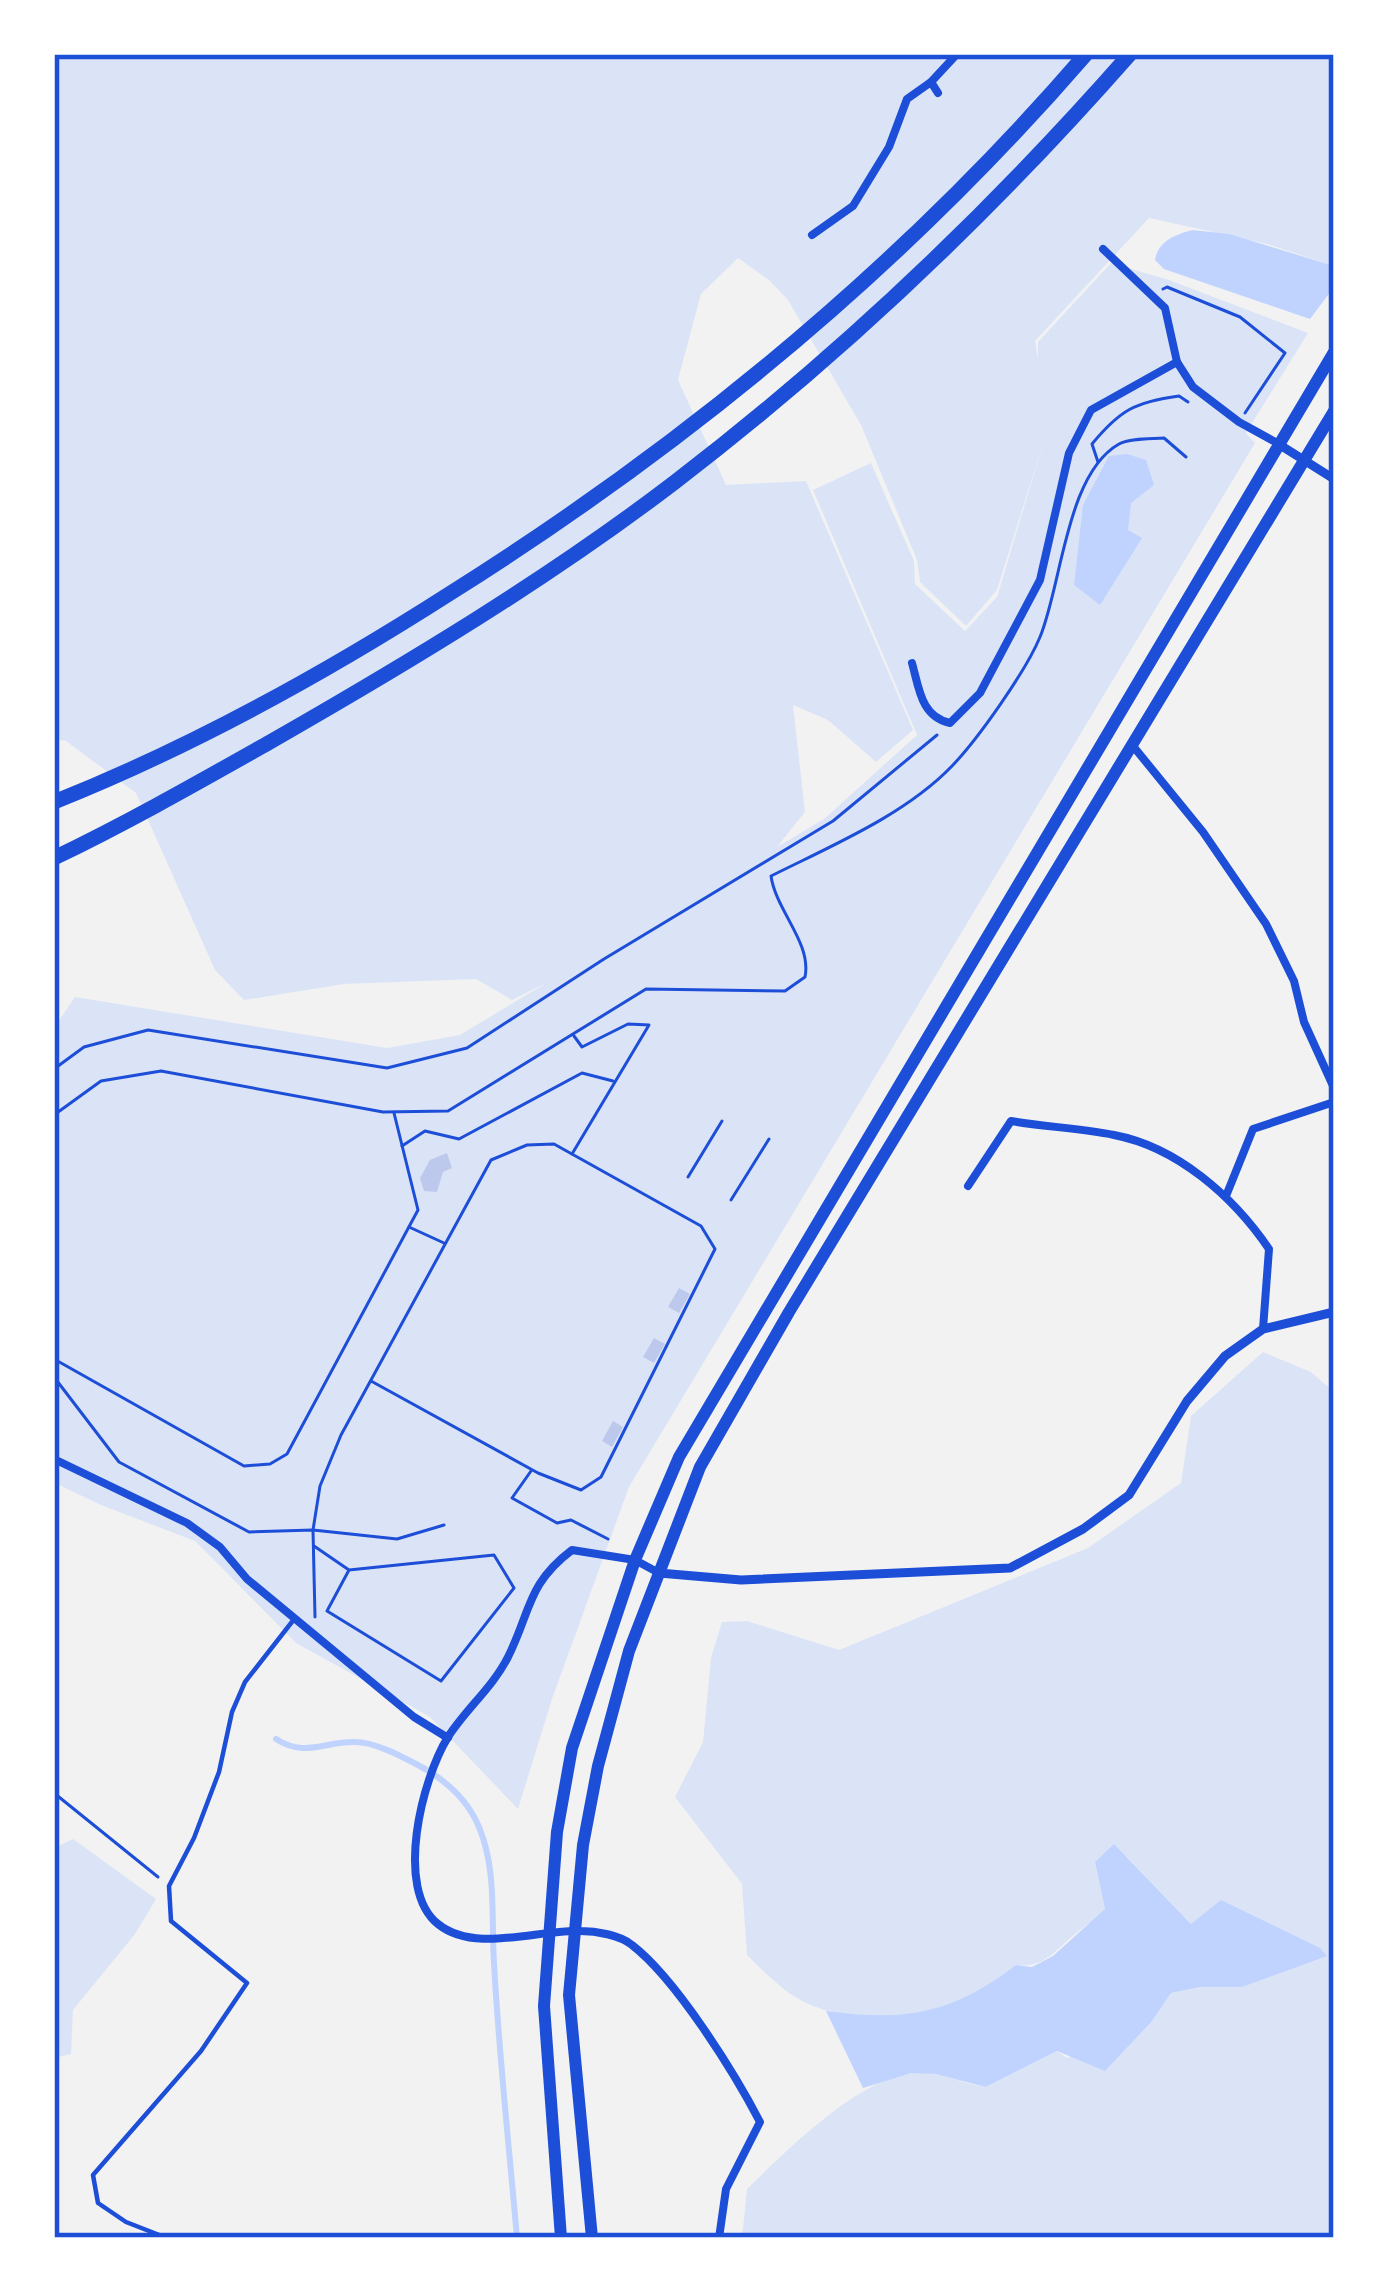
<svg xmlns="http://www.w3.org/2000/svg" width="1388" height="2292" viewBox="0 0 1388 2292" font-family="'Alegreya Sans',sans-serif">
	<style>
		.green { fill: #dbe4f7; fill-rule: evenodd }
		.water { fill: #bfd3fe }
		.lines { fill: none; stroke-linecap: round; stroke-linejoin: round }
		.stream { stroke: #bfd3fe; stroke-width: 6 }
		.building { fill: #bdc9ec }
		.path { stroke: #1d4ed8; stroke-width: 3 }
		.service { stroke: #1d4ed8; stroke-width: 4.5 }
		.minor { stroke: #1d4ed8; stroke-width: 8 }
		.tertiary { stroke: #1d4ed8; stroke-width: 9 }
		.primary { stroke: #1d4ed8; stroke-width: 12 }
		.motorway { stroke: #1d4ed8; stroke-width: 15 }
		.neatline { fill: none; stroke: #1d4ed8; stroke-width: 4.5 }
	</style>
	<rect width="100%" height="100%" fill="#f2f2f2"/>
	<g class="green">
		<path d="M 54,54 L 1334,54 L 1334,266 L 1267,244 L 1149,218 L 1035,341 L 1038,359 L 1038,342 L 1111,263 L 1169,280 L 1308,333 L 1246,433 L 1255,443 L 629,1487 L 552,1699 L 518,1809 L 430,1717 L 296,1643 L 195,1541 L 101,1505 L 59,1485 L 54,1478 L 54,1028 L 75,997 L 387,1048 L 460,1035 L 546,983 L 512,1000 L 476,979 L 344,984 L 244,1000 L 215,970 L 136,793 L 66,741 L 54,739 ZM 738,258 L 769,280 L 788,300 L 861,425 L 917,560 L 920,582 L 966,626 L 997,590 L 1044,440 L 997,597 L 965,631 L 915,584 L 914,561 L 871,463 L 813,490 L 917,735 L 824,819 L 777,847 L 805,812 L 793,705 L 828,720 L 876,762 L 913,730 L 806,481 L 726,485 L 678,380 L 701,294 Z"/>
		<path d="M 1263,1352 L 1311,1372 L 1334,1392 L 1334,2238 L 742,2238 L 747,2189 C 785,2152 860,2077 913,2073 C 938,2071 962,2084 987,2087 L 1057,2051 L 1067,2058 L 1152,2021 L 1171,1993 L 1200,1987 L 1242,1987 L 1192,1925 L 1127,1857 L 1095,1862 L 1105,1909 C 1096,1921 1085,1925 1074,1935 C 1054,1951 1045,1968 1016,1965 C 996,1981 977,1996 953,2005 C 903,2023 833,2024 789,1993 C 774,1982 760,1968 747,1955 L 742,1884 L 675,1797 L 703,1742 L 711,1658 L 722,1622 L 747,1621 L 839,1650 L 1088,1548 L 1181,1483 L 1191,1416 Z"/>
		<polygon points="73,1839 156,1899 135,1934 73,2010 71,2054 54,2058 54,1848"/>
	</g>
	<g class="water">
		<path d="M 1192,230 L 1229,234 L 1334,266 L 1334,287 L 1310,319 L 1164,269 L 1155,260 C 1158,241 1175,235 1192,230 Z"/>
		<polygon points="1127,454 1146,460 1154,485 1131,503 1128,530 1142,538 1100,605 1074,585 1083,505 1109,456"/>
		<path d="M 1114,1844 L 1191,1924 L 1221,1900 L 1320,1948 L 1327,1956 L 1242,1987 L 1200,1987 L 1171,1993 L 1152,2021 L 1105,2071 L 1057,2051 L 986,2087 L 935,2074 L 911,2073 L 863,2088 L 826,2011 C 905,2022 952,2014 1016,1965 L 1032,1967 L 1053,1956 L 1105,1909 L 1095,1862 Z"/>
	</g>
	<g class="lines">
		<path class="stream" d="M 276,1739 C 305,1758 325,1741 355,1742 C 374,1742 399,1755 416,1764 C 443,1778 467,1798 479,1827 C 497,1870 491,1918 494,1963 C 499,2055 509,2146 517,2238"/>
	</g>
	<g class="building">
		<polygon points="447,1153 452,1168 443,1172 437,1192 424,1191 420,1178 430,1160"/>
		<polygon points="679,1288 690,1294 679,1313 668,1307"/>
		<polygon points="654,1338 665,1344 654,1363 643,1357"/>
		<polygon points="613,1421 623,1427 612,1447 602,1441"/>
	</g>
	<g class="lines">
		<g class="path">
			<polyline points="1163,289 1167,287 1240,317 1285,353 1245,413"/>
			<path d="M 1098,462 L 1092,444 C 1120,410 1135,402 1179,396 L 1188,402"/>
			<polyline points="54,1069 84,1047 148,1030 387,1068 467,1048 604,959 833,821 937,735"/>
			<path d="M 54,1115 L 101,1081 L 161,1071 L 383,1112 L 448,1111 L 646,989 L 785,991 L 805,977 C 812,943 776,911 771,876 C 831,846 905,815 952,766 C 978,739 1026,671 1040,637 C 1062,584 1066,474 1119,444 C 1130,438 1151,439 1164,438 L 1186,457"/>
			<polyline points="402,1146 425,1131 459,1139 582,1073 613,1081"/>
			<polyline points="572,1154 649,1025 628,1024 582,1047 574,1036"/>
			<polyline points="688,1177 722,1121"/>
			<polyline points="731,1200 769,1139"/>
			<polyline points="409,1227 444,1243"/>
			<polyline points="54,1359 244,1466 270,1464 287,1454 418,1210 394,1113"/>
			<polyline points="54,1377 119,1462 249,1532 313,1530 397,1539 444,1525"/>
			<polyline points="531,1471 512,1498 557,1523 571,1520 608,1539"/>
			<polyline points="314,1546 349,1570 494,1555 514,1588 441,1681 327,1611 349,1570"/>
			<polyline points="315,1617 313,1530 320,1486 341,1435 491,1160 527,1145 554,1144 701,1226 715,1249 601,1477 581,1490 538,1473 371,1381"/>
			<polyline points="54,1793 158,1877"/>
		</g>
		<polyline class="service" points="167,2238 126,2222 98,2203 93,2175 201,2051 247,1983 171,1921 169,1886 194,1838 219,1772 232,1712 245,1682 295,1618"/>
		<g class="minor">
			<polyline points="931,82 938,93"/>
			<polyline points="812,235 853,206 889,147 907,99 931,82 957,54"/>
			<polyline points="1103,249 1165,308 1177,362 1193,387 1239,422 1279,444"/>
			<path d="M 912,663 C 919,688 921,717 950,723 L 980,693 L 1040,580 L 1069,453 L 1091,410 L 1177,362"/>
			<polyline points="1133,746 1203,832 1266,924 1294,981 1304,1022 1334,1088"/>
			<path d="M 968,1186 L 1011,1121 C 1045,1127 1080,1128 1114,1135 C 1177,1147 1233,1196 1269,1249 L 1263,1329"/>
			<polyline points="1226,1196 1253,1129 1334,1102"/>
			<polyline points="54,1459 187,1523 220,1547 247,1579 414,1717 448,1738"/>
			<path d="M 659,1573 L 635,1560 L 572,1550 C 527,1584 531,1611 508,1657 C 493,1687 466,1709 448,1737 C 422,1779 394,1889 438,1924 C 475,1954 538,1929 580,1931 C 596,1931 620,1935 632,1945 C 676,1979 734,2072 760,2122 L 726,2189 L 719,2238"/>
		</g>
		<g class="tertiary">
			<polyline points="1280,445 1334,479"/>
			<polyline points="659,1573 741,1580 1010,1568 1083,1529 1129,1495 1187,1401 1225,1356 1263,1329 1334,1312"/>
		</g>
		<g class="primary">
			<polyline points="561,2238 544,2006 557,1832 572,1748 635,1560 679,1457 1334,352"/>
			<polyline points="592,2238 569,1995 583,1845 598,1766 629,1651 700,1467 789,1312 1334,411"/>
		</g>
		<g class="motorway">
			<path d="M 54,802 C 192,747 324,674 449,594 C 686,445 903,266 1086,54"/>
			<path d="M 54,858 C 127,823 199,782 270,742 C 408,663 548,579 675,482 C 841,355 992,211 1130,54"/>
		</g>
	</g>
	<rect width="1388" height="2292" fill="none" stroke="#ffffff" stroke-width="114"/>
	<rect x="57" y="57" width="1274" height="2178" class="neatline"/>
</svg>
